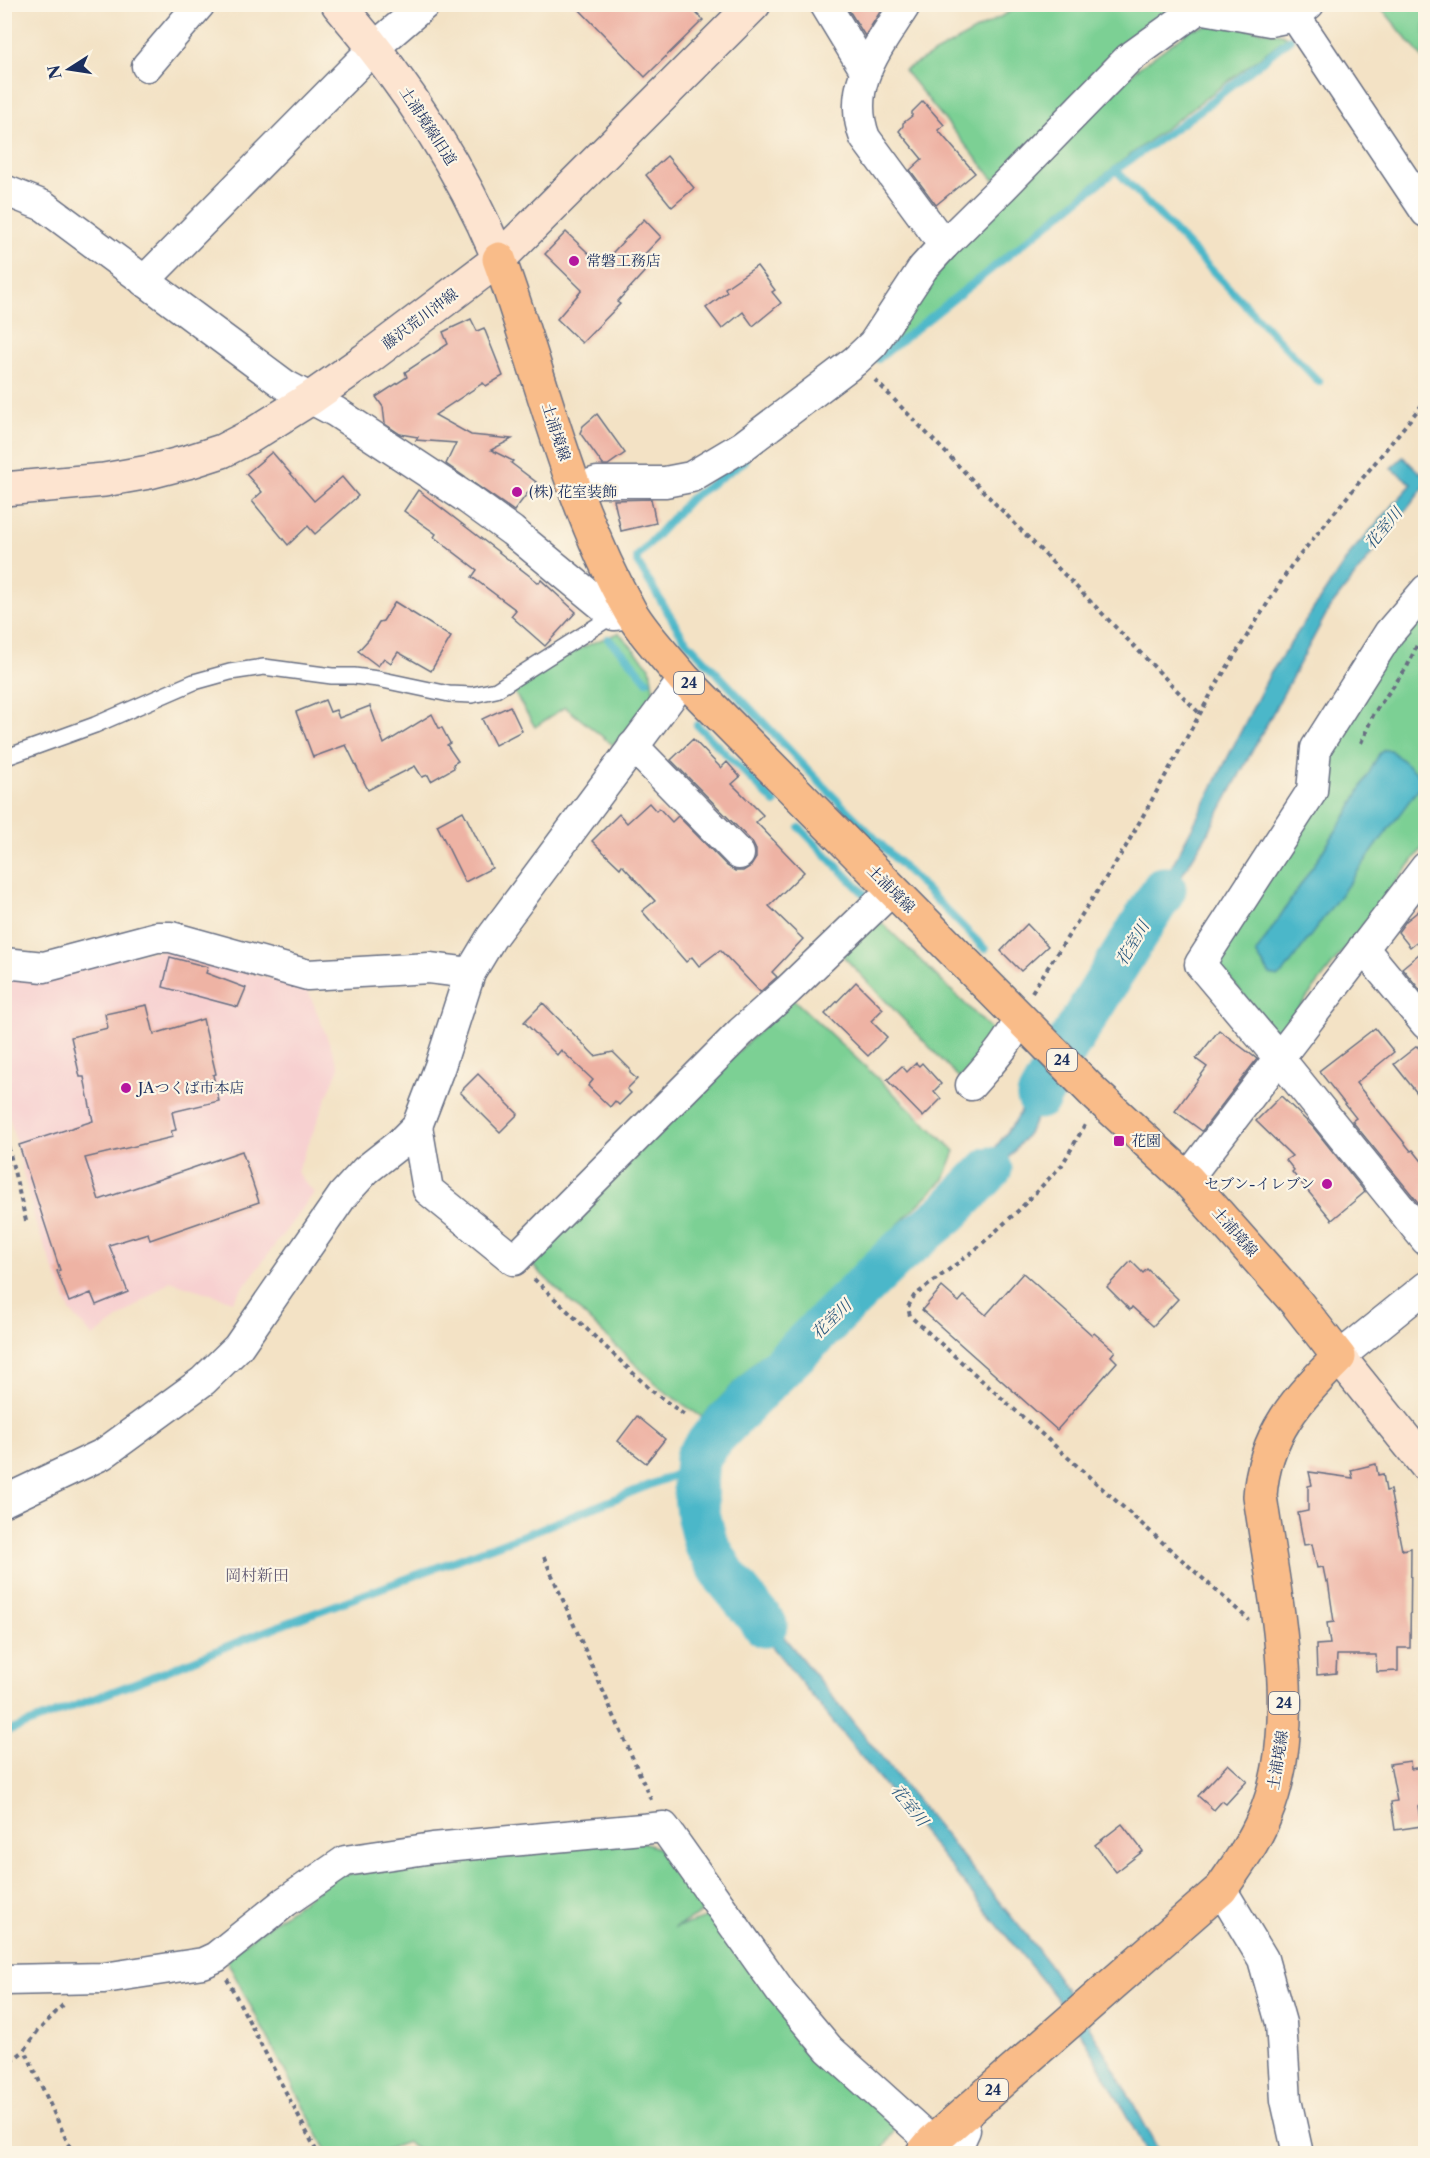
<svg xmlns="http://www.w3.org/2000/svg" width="1430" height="2158" viewBox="0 0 1430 2158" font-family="'Libre Caslon Text','Noto Serif JP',serif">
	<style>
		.built { fill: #f7d0d0 }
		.green { fill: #7bd094; stroke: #4b8079; stroke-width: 1.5 }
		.water { fill: #4cb7c9; stroke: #347394; stroke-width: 1.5 }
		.pier { fill: #f3e2c5 }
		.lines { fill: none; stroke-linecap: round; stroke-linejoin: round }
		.stream { stroke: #4cb7c9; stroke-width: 8 }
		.river { stroke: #4cb7c9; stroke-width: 45 }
		.building { fill: #eeb3a4 }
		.lane-casing { stroke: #676e82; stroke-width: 18 }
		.street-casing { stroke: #676e82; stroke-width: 33 }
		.secondary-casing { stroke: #676e82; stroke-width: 36 }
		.primary-casing { stroke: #676e82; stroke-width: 36 }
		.path { stroke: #676e82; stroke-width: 4; stroke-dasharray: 4.5 4.5; stroke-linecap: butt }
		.lane { stroke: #fff; stroke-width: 15 }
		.street { stroke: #fff; stroke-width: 30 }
		.secondary { stroke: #fde4d0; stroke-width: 33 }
		.primary { stroke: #f9bc89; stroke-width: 33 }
		.poi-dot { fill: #b5179e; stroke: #fcf5e5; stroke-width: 2 }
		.labels { text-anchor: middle; stroke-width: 4.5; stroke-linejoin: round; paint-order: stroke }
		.shield { fill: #fcf5e5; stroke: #5e6a86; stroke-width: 1.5 }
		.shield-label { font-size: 14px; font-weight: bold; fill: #1b2f5e }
		.street-label { font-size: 15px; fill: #1b2f5e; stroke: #fcf5e5 }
		.poi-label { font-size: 15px; fill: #1b2f5e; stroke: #fcf5e5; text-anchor: start }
		.water-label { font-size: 16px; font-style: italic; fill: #2a587e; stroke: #fcf5e5 }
		.neighbourhood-label { font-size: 16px; fill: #655d76; stroke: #fcf5e5 }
	</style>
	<rect width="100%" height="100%" fill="#fcf5e5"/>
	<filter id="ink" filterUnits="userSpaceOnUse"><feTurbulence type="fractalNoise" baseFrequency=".0167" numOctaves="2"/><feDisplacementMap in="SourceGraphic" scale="12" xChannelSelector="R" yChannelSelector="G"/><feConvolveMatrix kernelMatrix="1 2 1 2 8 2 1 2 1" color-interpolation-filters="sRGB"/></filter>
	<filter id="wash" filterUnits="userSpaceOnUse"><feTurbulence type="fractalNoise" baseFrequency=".008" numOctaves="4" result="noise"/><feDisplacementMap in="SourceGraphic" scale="24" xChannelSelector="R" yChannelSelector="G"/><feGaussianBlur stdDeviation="1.35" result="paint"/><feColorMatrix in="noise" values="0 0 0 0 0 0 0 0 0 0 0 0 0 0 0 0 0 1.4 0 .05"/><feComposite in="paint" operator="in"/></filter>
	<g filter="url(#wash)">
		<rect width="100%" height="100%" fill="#f3e2c5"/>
		<polygon class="built" points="171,949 308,990 339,1067 297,1172 314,1193 233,1301 170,1281 93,1337 70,1311 36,1224 5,1100 4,973"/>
		<g class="green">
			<polygon points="1022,5 1186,5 994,180 904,70"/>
			<polygon points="1379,5 1425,5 1425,61"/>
			<polygon points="1218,24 1282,34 1287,37 1114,167 871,362 931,276 1137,69 1192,29"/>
			<polygon points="1425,599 1425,845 1282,1030 1272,1030 1217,963 1324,746"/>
			<path d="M 619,633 L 650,667 L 655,700 L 613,745 L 565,707 L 535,727 L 512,689 C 547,664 578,647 619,633 Z"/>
			<polygon points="876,917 998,1036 960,1079 842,955"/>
			<polygon points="792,998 955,1151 944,1179 813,1309 753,1364 702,1417 661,1389 532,1265 531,1256"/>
			<polygon points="630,1839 670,1852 707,1910 674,1928 715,1915 896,2128 880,2154 427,2154 407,2142 377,2153 328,2153 225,1957 338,1875"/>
		</g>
		<g class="water">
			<polygon points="1403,457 1420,473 1425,468 1425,486 1329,609 1208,833 1074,1050 1028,1133 999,1171 953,1219 941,1205 986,1160 1014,1123 1029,1098 1074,1050 1194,824 1270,674 1352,551 1412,484 1391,468"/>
			<polygon points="1384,750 1390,750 1416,772 1421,780 1418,789 1284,972 1278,977 1270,975 1256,953 1349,811 1379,754"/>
			<path d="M 732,1573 L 1035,1946 C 1085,2012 1121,2081 1160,2153 L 1147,2153 L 1086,2041 L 1055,1996 L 719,1581 Z"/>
		</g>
		<polygon class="pier" points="1072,1048 1076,1053 1049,1102 1035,1088"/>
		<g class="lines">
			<g class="stream">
				<polyline points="1116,170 1319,382"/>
				<polyline points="878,359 1116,170 1202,109 1290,39"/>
				<polyline points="745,461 691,498 637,557 637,562 683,637 827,790 985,949"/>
				<polyline points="608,639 628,658 647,681"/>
				<polyline points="697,725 775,803"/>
				<polyline points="800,828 868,898 864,902"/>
				<polyline points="4,1733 169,1670 255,1635 537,1530 677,1474 697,1458"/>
			</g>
			<g class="river">
				<polyline points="1039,1097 1067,1046 1164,889"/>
				<polyline points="765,1625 725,1576 705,1542 698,1514 695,1486 697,1458 714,1436 764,1384 896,1255 947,1213 990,1169"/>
			</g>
		</g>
		<g id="blocks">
			<g class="building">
				<polygon points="574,4 687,4 703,20 645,77"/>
				<polygon points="845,4 885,4 865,36"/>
				<polygon points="923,101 944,125 938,130 975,173 936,205 910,170 922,159 899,131 903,126 903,123 912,116 912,112"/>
				<polygon points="667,156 694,188 672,207 646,175"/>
				<polygon points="644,219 661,237 638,261 647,269 617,302 620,304 582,343 557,319 582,290 545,254 566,232 601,265"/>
				<polygon points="757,266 775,290 772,292 781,303 753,326 743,312 722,329 706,308 727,292 725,288"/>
				<polygon points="471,319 477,331 484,328 503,376 486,386 483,383 435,415 471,435 512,439 491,450 513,461 511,463 536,482 514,511 446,464 456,443 416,440 418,437 400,434 385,424 383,407 376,397 407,377 405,372 448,344 443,332"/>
				<polygon points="597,414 625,453 608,465 603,465 580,433 583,426"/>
				<polygon points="272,452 314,501 342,477 358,496 315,534 308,526 288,545 252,501 262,492 246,474"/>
				<polygon points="418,490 539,583 541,580 576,612 545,646 511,616 516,610 472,577 477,570 434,537 436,534 404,511"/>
				<polygon points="651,499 656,523 621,531 614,500"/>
				<polygon points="395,602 451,637 431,671 398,652 391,663 384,658 378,666 358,651 369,639 379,622 383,621"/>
				<polygon points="325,700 330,712 336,710 339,718 370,706 384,744 432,714 439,728 442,728 450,743 447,745 458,761 453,764 454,768 431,781 428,775 422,777 415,766 368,790 346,745 313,757 296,712"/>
				<polygon points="510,706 522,731 495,745 482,719"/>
				<polygon points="693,739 721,768 727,762 740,777 732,784 763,815 756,822 804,872 769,906 803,939 772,972 777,977 760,992 720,950 699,966 692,957 686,962 642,911 655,901 622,865 620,868 592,841 619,814 627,823 649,803 656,811 659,808 672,822 678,816 727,866 735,871 743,871 751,866 756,858 756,850 752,842 671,760"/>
				<polygon points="463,811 492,868 465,882 437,825"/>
				<polygon points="1425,906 1425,935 1410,947 1398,932 1406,921"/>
				<polygon points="1027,924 1048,946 1021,971 1001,951"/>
				<polygon points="1425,949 1425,996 1402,968"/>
				<polygon points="170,957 208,967 206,973 246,988 238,1007 163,987"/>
				<polygon points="856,982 883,1009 871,1021 887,1037 868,1056 825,1014"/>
				<polygon points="543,1003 595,1056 613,1052 630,1069 630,1073 637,1079 627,1089 631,1093 619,1105 615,1101 610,1107 588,1086 593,1080 561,1050 557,1055 524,1022"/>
				<polygon points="147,1005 154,1034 203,1019 216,1074 213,1075 219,1101 172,1112 176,1130 171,1131 173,1137 85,1158 99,1200 242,1151 259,1202 150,1240 148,1233 109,1245 128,1292 96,1305 91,1293 69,1302 57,1271 60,1270 19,1145 93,1121 84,1077 80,1077 71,1037 108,1028 105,1014"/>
				<polygon points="1375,1028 1394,1052 1356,1083 1411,1151 1413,1150 1425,1165 1425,1211 1352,1121 1356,1118 1319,1071"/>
				<polygon points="1219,1030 1257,1059 1202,1131 1175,1111 1207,1067 1196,1059"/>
				<polygon points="1417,1046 1425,1056 1425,1103 1394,1064"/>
				<polygon points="916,1063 919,1066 922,1063 941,1084 934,1091 941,1099 923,1117 887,1080 902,1066 907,1072"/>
				<polygon points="478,1074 518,1114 500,1132 460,1092"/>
				<polygon points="1281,1096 1313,1127 1365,1192 1332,1220 1292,1172 1294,1170 1286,1160 1292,1156 1256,1121"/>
				<polygon points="1131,1261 1143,1273 1147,1269 1178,1299 1153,1326 1132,1307 1130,1310 1107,1287"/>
				<polygon points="1023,1273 1092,1335 1094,1333 1115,1351 1111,1356 1117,1362 1057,1430 922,1310 942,1287 959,1302 964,1296 986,1315"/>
				<polygon points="637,1416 665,1439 646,1463 618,1441"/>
				<polygon points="1376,1464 1378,1475 1383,1474 1386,1491 1390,1490 1402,1550 1411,1548 1410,1648 1398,1648 1398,1671 1377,1672 1376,1655 1337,1655 1336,1673 1317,1675 1316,1645 1330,1644 1327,1623 1334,1622 1328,1581 1326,1582 1323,1567 1317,1568 1312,1544 1304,1545 1298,1513 1308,1511 1308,1486 1312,1485 1309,1472 1353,1478 1351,1470"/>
				<polygon points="1410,1761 1411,1769 1425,1766 1425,1795 1420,1796 1422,1806 1418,1806 1421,1826 1395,1830 1391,1802 1397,1801 1390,1764"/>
				<polygon points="1228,1764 1247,1781 1226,1804 1222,1801 1214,1810 1198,1796"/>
				<polygon points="1122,1824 1143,1851 1116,1872 1095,1845"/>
			</g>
		</g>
	</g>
	<g filter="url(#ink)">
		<use href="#blocks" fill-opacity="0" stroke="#676e82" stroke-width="1.5"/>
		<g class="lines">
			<defs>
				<polyline id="lane" points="4,758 95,725 194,682 230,672 264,667 332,676 354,676 378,679 449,694 472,695 496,690 614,615"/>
				<g id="street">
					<polyline points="825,4 865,70"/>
					<path d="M 903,4 L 904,7 C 878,48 845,86 865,138 L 944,245"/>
					<polyline points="1295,16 1426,212"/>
					<polyline points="147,66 200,4"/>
					<polyline points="4,190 44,206 285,385 336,412 468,499 512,531 614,615 631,613"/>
					<polyline points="144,281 375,47 425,4"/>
					<polyline points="575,489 597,482 665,482 691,477 743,446 855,361 873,344 923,268 944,245 1003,187 1128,59 1199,8 1270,21 1295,16 1309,4"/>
					<polyline points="633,746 739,854"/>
					<polyline points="1426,867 1279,1058 1426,1240"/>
					<polyline points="1363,948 1426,1024"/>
					<polyline points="4,963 44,967 157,937 171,937 308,975 429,968 470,973"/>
					<path d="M 971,1085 C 990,1063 1009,1044 1020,1017"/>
					<polyline points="417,1126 428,1190 514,1260 741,1032 788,990 892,890"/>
					<polyline points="1187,1179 1279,1058 1200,964 1312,791 1316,748 1389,633 1426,590"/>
					<polyline points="1339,1357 1426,1287"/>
					<polyline points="4,1501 103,1454 203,1381 238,1347 343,1195 366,1170 399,1144 417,1126 440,1066 470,973 491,938 684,679"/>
					<polyline points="1221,1889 1263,1959 1281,2023 1286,2100 1298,2154"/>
					<polyline points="4,1980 104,1978 203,1963 216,1957 285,1902 345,1861 433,1848 664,1827 781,1992 829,2049 932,2142"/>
					<polyline points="954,2154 965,2130 956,2121"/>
				</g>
				<g id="secondary">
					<path d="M 338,4 C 404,81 460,165 499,259"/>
					<polyline points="4,489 104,480 149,472 191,461 222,451 249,437 311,398 365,360 499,259 754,4"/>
					<polyline points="1339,1357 1426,1465"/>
				</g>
				<path id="primary" d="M 499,259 C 542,376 568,501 630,611 C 644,635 666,657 684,679 L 1094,1093 L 1187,1179 L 1296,1302 L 1339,1357 C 1298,1398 1264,1434 1260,1496 C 1274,1595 1305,1724 1264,1818 C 1253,1844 1237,1866 1221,1889 L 932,2142 L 922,2154"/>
			</defs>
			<use href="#lane" class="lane-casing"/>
			<use href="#street" class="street-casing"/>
			<use href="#secondary" class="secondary-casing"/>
			<use href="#primary" class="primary-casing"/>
			<g class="path">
				<polyline points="875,380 1201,715"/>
				<polyline points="1361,743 1374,713 1407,667 1417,645"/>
				<polyline points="1032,992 1125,848 1216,685 1291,566 1426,400"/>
				<polyline points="1085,1125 1062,1165 1020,1209 975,1250 914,1296 908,1307 910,1316 1249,1620"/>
				<polyline points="4,1129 26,1221"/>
				<polyline points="534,1279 652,1391 686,1416"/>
				<polyline points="544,1557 652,1802"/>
				<polyline points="227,1979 318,2154"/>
				<polyline points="63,2005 37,2032 25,2050 73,2154"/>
				<polyline points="4,2067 25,2050"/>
			</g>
			<use href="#lane" class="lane"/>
			<use href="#street" class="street"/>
			<use href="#secondary" class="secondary"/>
			<use href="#primary" class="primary"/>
		</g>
	</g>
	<g class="poi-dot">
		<circle cx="574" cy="261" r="6"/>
		<circle cx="517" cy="492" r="6"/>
		<circle cx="126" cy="1088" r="6"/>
		<rect x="1113" y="1135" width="12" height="12" rx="3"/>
		<circle cx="1327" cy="1184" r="6"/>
	</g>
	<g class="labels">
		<g class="shield">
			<rect x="674" y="672" width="30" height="22" rx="4.5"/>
			<rect x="1047" y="1049" width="30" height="22" rx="4.5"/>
			<rect x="1269" y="1692" width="30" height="22" rx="4.5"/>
			<rect x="978" y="2079" width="30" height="22" rx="4.5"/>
		</g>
		<g class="shield-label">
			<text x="689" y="688">24</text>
			<text x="1062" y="1065">24</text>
			<text x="1284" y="1708">24</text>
			<text x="993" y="2095">24</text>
		</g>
		<g class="street-label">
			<text transform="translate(428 126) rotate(57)" y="5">土浦境線旧道</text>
			<text transform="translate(420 319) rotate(-37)" y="5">藤沢荒川沖線</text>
			<text transform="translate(556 432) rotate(72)" y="5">土浦境線</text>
			<text transform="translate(891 889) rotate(45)" y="5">土浦境線</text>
			<text transform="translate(1235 1232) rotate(49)" y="5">土浦境線</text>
			<text transform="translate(1278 1760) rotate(-81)" y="5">土浦境線</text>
		</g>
		<g class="poi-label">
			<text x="586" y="266">常磐工務店</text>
			<text x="529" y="497">(株) 花室装飾</text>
			<text x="138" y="1093">JAつくば市本店</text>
			<text x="1131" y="1146">花園</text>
			<text x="1315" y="1189" text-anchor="end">セブン-イレブン</text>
		</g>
		<g class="water-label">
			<text transform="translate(1383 528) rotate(-50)" y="6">花室川</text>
			<text transform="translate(1132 943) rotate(-59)" y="6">花室川</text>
			<text transform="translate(831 1319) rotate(-44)" y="6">花室川</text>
			<text transform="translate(910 1805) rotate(51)" y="6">花室川</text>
		</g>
		<g class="neighbourhood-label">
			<text x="257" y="1581">岡村新田</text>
		</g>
	</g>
	<rect width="1430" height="2158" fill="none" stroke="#fcf5e5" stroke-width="24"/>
	<g transform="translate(69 69) rotate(258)" stroke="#fcf5e5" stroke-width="4.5" paint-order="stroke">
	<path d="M0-4.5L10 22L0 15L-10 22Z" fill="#1b2f5e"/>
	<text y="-9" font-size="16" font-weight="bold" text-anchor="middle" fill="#1b2f5e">N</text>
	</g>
</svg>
